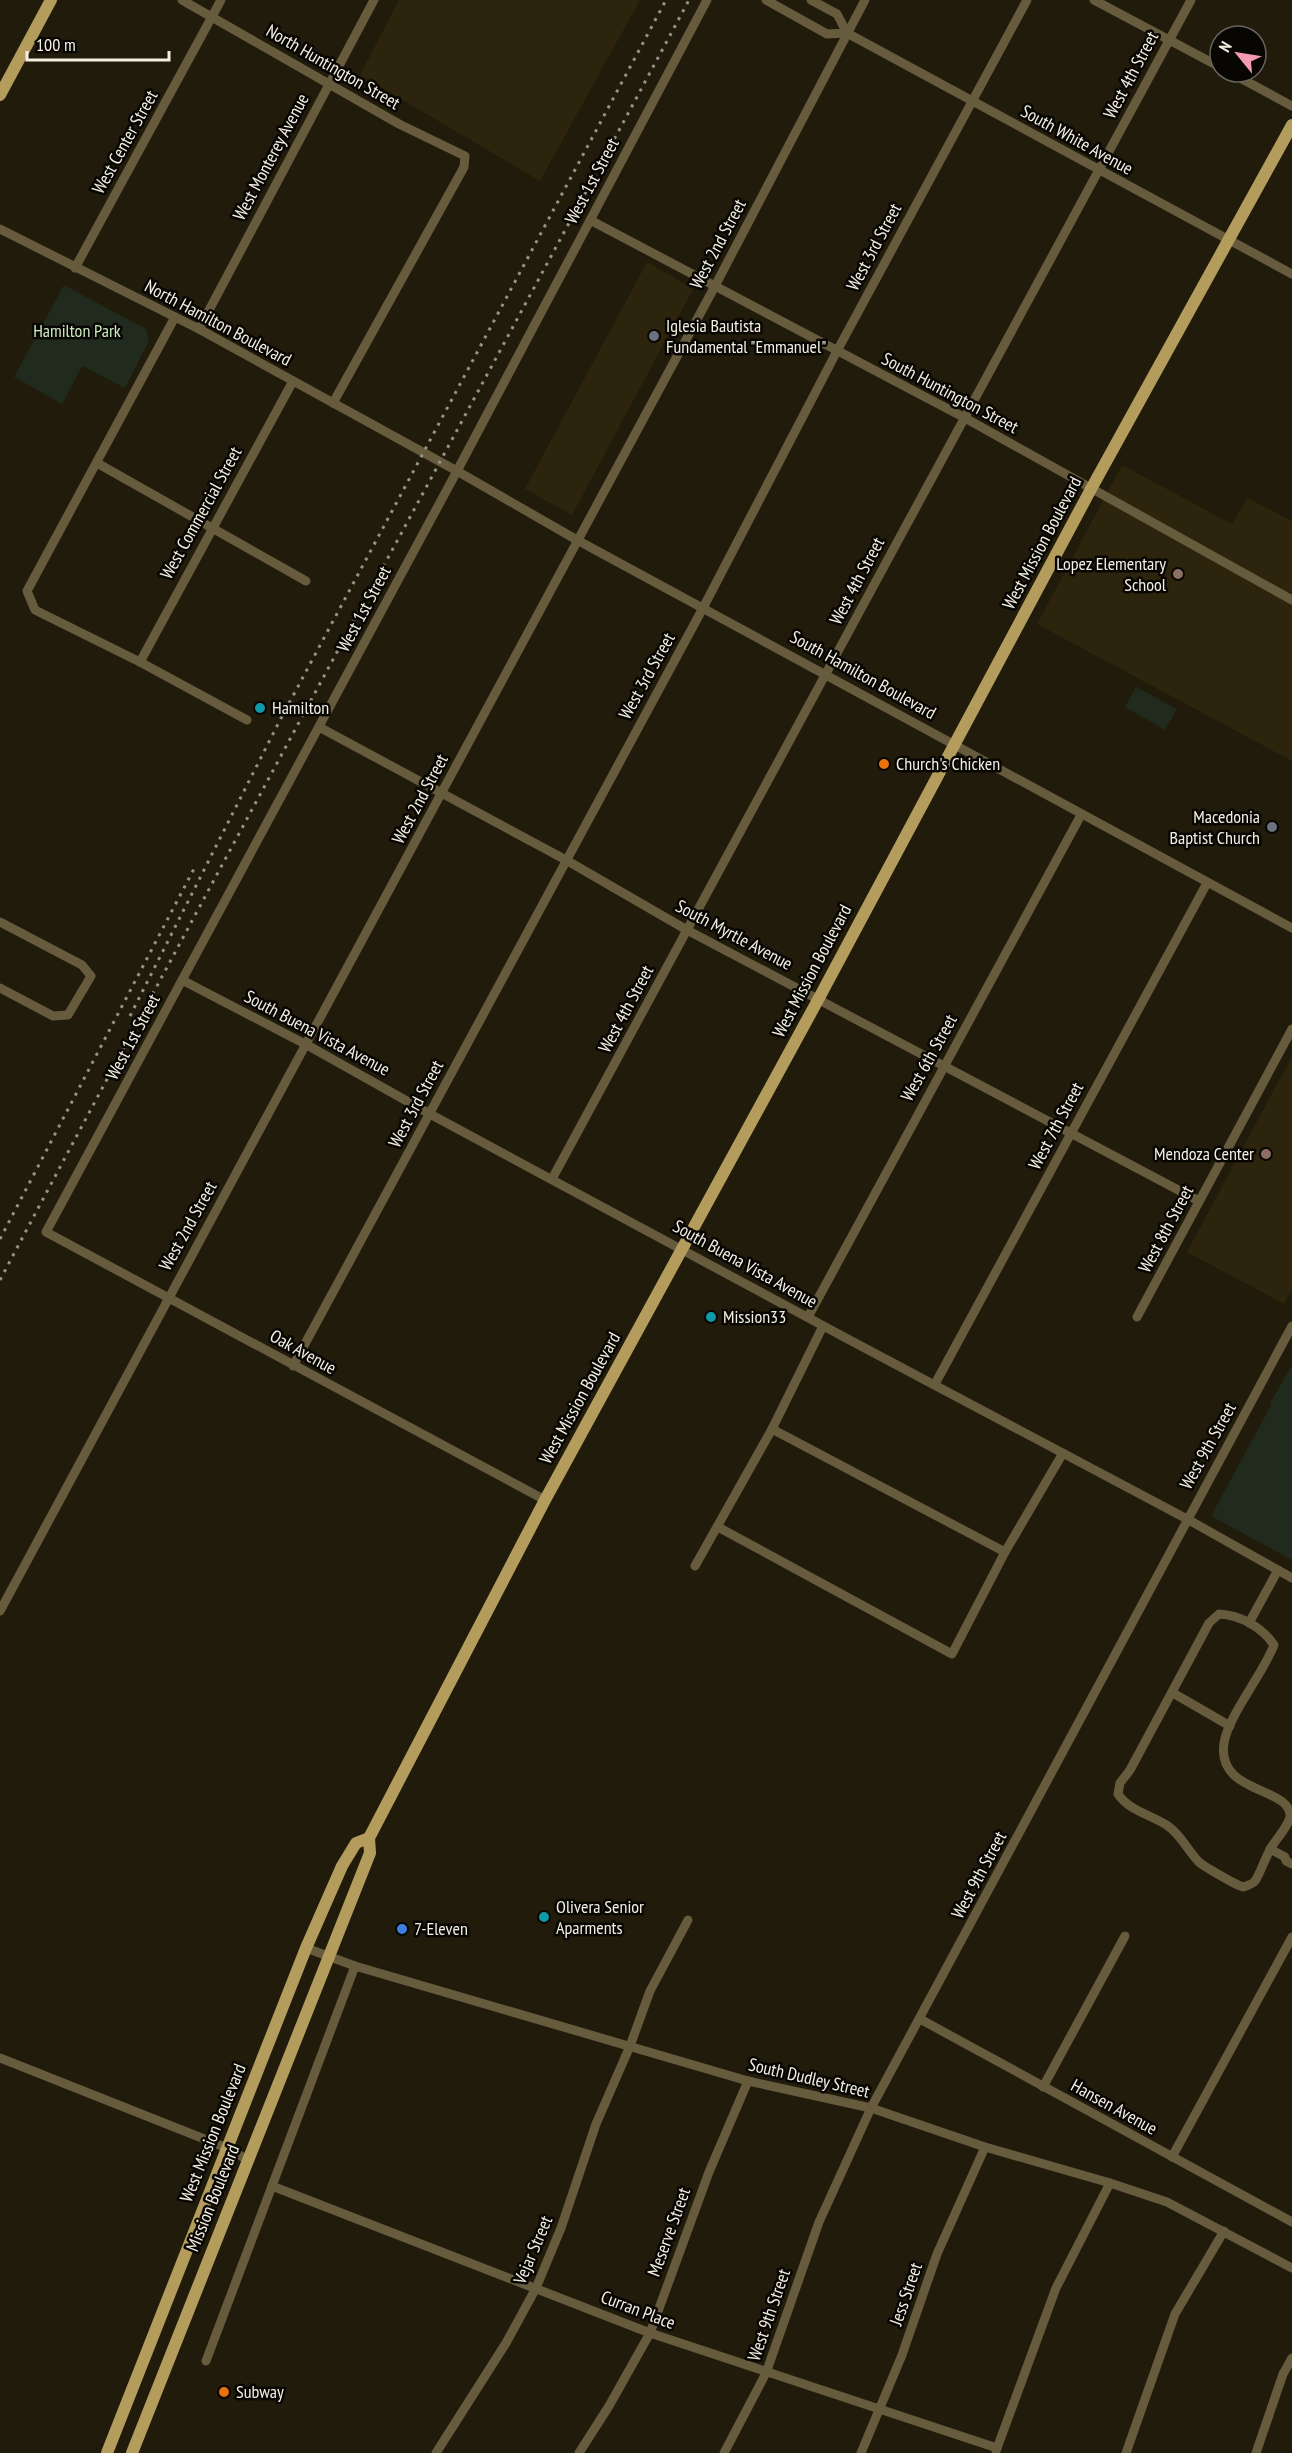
<svg xmlns="http://www.w3.org/2000/svg" width="1292" height="2453" viewBox="0 0 1292 2453" font-family="'PT Sans Narrow',sans-serif">
	<style>
		.built { fill: #2c240c }
		.green { fill: #202a1d }
		.lines { fill: none; stroke-linecap: round; stroke-linejoin: round }
		.minor { stroke: #675b3e; stroke-width: 9 }
		.major { stroke: #b49c5d; stroke-width: 12 }
		.rail { stroke: #979285; stroke-width: 3; stroke-dasharray: 3 6; stroke-linecap: butt }
		.worship-dot { fill: #6b7280; stroke: #080602; stroke-width: 2 }
		.education-dot { fill: #8d6e63; stroke: #080602; stroke-width: 2 }
		.culture-dot { fill: #0f9aa8; stroke: #080602; stroke-width: 2 }
		.food-dot { fill: #e8710a; stroke: #080602; stroke-width: 2 }
		.shop-dot { fill: #3f7fe0; stroke: #080602; stroke-width: 2 }
		.labels { text-anchor: middle; stroke-width: 5; stroke-linejoin: round; paint-order: stroke }
		.street-label { font-size: 18px; fill: #f3efe4; stroke: #080602 }
		.poi-label { font-size: 18px; fill: #f3efe4; stroke: #080602; text-anchor: start }
		.park-label { font-size: 18px; fill: #c8ebbd; stroke: #080602 }
	</style>
	<rect width="100%" height="100%" fill="#211b0b"/>
	<g class="built">
		<polygon points="399,0 640,0 540,181 360,75"/>
		<polygon points="647,262 693,289 572,515 525,489"/>
		<polygon points="1122,465 1232,524 1247,498 1292,521 1292,761 1037,624"/>
		<polygon points="1292,1056 1292,1289 1284,1304 1187,1252"/>
	</g>
	<g class="green">
		<polygon points="64,285 146,329 149,341 125,388 82,366 62,404 14,377"/>
		<polygon points="1136,687 1177,709 1165,730 1125,707"/>
		<polygon points="1292,1365 1292,1560 1211,1516 1271,1405 1270,1403"/>
	</g>
	<g class="lines">
		<g class="minor">
			<polyline points="182,0 399,124 465,156 464,167 333,403"/>
			<polyline points="766,0 827,34 847,33 1292,274"/>
			<polyline points="811,0 837,14 847,33"/>
			<polyline points="1094,0 1220,67"/>
			<polyline points="1229,72 1292,106"/>
			<polyline points="590,220 965,418 1292,600"/>
			<polyline points="0,229 199,329 457,471 577,540 1292,928"/>
			<polyline points="75,268 221,0"/>
			<polyline points="175,317 27,591 35,610 140,662 247,720"/>
			<polyline points="199,329 374,0"/>
			<polyline points="97,463 306,581"/>
			<polyline points="140,662 293,381"/>
			<polyline points="319,727 566,860 687,930 1199,1201"/>
			<polyline points="0,922 82,965 91,976 68,1015 53,1016 0,988"/>
			<polyline points="182,980 307,1045 430,1114 844,1337 1187,1519 1292,1578"/>
			<polyline points="552,1179 1191,0"/>
			<polyline points="808,1317 1081,815"/>
			<polyline points="1137,1317 1292,1029"/>
			<polyline points="293,1366 703,608 837,351 1027,0"/>
			<polyline points="935,1384 1207,883"/>
			<polyline points="772,1429 1005,1552"/>
			<polyline points="545,1500 46,1232 457,471 707,0"/>
			<polyline points="718,1527 952,1654 1005,1552 1063,1453"/>
			<polyline points="695,1566 772,1429 823,1326"/>
			<polyline points="0,1611 715,286 865,0"/>
			<path d="M 1219,1614 C 1240,1615 1262,1627 1274,1645 C 1263,1674 1228,1716 1224,1743 C 1216,1795 1292,1786 1290,1817 C 1288,1827 1276,1839 1271,1848 C 1266,1856 1259,1876 1255,1881 C 1253,1884 1246,1886 1243,1887 C 1236,1885 1203,1866 1199,1862 C 1188,1851 1181,1835 1168,1826 C 1152,1815 1129,1811 1118,1794 L 1120,1783 L 1130,1770 L 1209,1623 Z"/>
			<polyline points="1249,1623 1278,1570"/>
			<polyline points="1173,1693 1230,1726"/>
			<polyline points="1270,1849 1285,1857 1286,1861 1292,1864"/>
			<polyline points="306,1948 355,1966 748,2081 871,2108 985,2147 1110,2183 1167,2202 1292,2268"/>
			<polyline points="920,2019 1292,2222"/>
			<polyline points="0,2058 227,2148 248,2160"/>
			<polyline points="1043,2087 1125,1936"/>
			<polyline points="1172,2157 1292,1937"/>
			<polyline points="272,2186 650,2333 997,2448"/>
			<polyline points="206,2361 355,1966"/>
			<polyline points="996,2451 1056,2288 1110,2183"/>
			<polyline points="436,2453 506,2343 536,2288 561,2228 596,2124 630,2046 650,1991 688,1920"/>
			<polyline points="579,2453 609,2406 650,2333 709,2172 748,2081"/>
			<polyline points="724,2453 766,2373 819,2222 871,2108 1292,1326"/>
			<polyline points="861,2453 902,2355 937,2254 985,2147"/>
			<polyline points="1126,2453 1175,2314 1224,2231"/>
			<polyline points="1256,2453 1283,2374 1292,2358"/>
		</g>
		<g class="major">
			<polyline points="0,95 51,0"/>
			<polyline points="107,2453 306,1948 342,1866 356,1843 369,1838"/>
			<polyline points="132,2453 370,1853 369,1838 545,1500 819,998 1091,489 1292,125"/>
		</g>
		<g class="rail">
			<polyline points="130,1016 280,720 666,0"/>
			<polyline points="0,1239 196,865"/>
			<path d="M 0,1280 C 227,852 460,427 689,0"/>
		</g>
	</g>
	<g class="worship-dot">
		<circle cx="654" cy="336" r="6"/>
		<circle cx="1272" cy="827" r="6"/>
	</g>
	<g class="education-dot">
		<circle cx="1178" cy="574" r="6"/>
		<circle cx="1266" cy="1154" r="6"/>
	</g>
	<g class="culture-dot">
		<circle cx="260" cy="708" r="6"/>
		<circle cx="711" cy="1317" r="6"/>
		<circle cx="544" cy="1917" r="6"/>
	</g>
	<g class="food-dot">
		<circle cx="884" cy="764" r="6"/>
		<circle cx="224" cy="2392" r="6"/>
	</g>
	<circle class="shop-dot" cx="402" cy="1929" r="6"/>
	<g class="labels">
		<g class="street-label">
			<text transform="translate(333 67) rotate(30)" y="6">North Huntington Street</text>
			<text transform="translate(1131 75) rotate(-62)" y="6">West 4th Street</text>
			<text transform="translate(1077 140) rotate(29)" y="6">South White Avenue</text>
			<text transform="translate(125 142) rotate(-61)" y="6">West Center Street</text>
			<text transform="translate(271 157) rotate(-62)" y="6">West Monterey Avenue</text>
			<text transform="translate(592 181) rotate(-62)" y="6">West 1st Street</text>
			<text transform="translate(718 244) rotate(-62)" y="6">West 2nd Street</text>
			<text transform="translate(874 247) rotate(-62)" y="6">West 3rd Street</text>
			<text transform="translate(218 323) rotate(28)" y="6">North Hamilton Boulevard</text>
			<text transform="translate(950 393) rotate(28)" y="6">South Huntington Street</text>
			<text transform="translate(201 513) rotate(-61)" y="6">West Commercial Street</text>
			<text transform="translate(1042 543) rotate(-62)" y="6">West Mission Boulevard</text>
			<text transform="translate(857 581) rotate(-62)" y="6">West 4th Street</text>
			<text transform="translate(364 609) rotate(-62)" y="6">West 1st Street</text>
			<text transform="translate(863 675) rotate(29)" y="6">South Hamilton Boulevard</text>
			<text transform="translate(647 676) rotate(-61)" y="6">West 3rd Street</text>
			<text transform="translate(420 799) rotate(-62)" y="6">West 2nd Street</text>
			<text transform="translate(734 935) rotate(28)" y="6">South Myrtle Avenue</text>
			<text transform="translate(812 971) rotate(-62)" y="6">West Mission Boulevard</text>
			<text transform="translate(626 1009) rotate(-62)" y="6">West 4th Street</text>
			<text transform="translate(317 1033) rotate(28)" y="6">South Buena Vista Avenue</text>
			<text transform="translate(133 1037) rotate(-62)" y="6">West 1st Street</text>
			<text transform="translate(929 1058) rotate(-61)" y="6">West 6th Street</text>
			<text transform="translate(416 1104) rotate(-62)" y="6">West 3rd Street</text>
			<text transform="translate(1056 1126) rotate(-62)" y="6">West 7th Street</text>
			<text transform="translate(188 1226) rotate(-61)" y="6">West 2nd Street</text>
			<text transform="translate(1166 1229) rotate(-62)" y="6">West 8th Street</text>
			<text transform="translate(745 1264) rotate(29)" y="6">South Buena Vista Avenue</text>
			<text transform="translate(303 1352) rotate(29)" y="6">Oak Avenue</text>
			<text transform="translate(580 1398) rotate(-61)" y="6">West Mission Boulevard</text>
			<text transform="translate(1208 1446) rotate(-61)" y="6">West 9th Street</text>
			<text transform="translate(979 1875) rotate(-62)" y="6">West 9th Street</text>
			<text transform="translate(809 2078) rotate(13)" y="6">South Dudley Street</text>
			<text transform="translate(1114 2107) rotate(29)" y="6">Hansen Avenue</text>
			<text transform="translate(213 2133) rotate(-68)" y="6">West Mission Boulevard</text>
			<text transform="translate(213 2198) rotate(-68)" y="6">Mission Boulevard</text>
			<text transform="translate(669 2232) rotate(-70)" y="6">Meserve Street</text>
			<text transform="translate(533 2250) rotate(-67)" y="6">Vejar Street</text>
			<text transform="translate(906 2294) rotate(-71)" y="6">Jess Street</text>
			<text transform="translate(638 2310) rotate(21)" y="6">Curran Place</text>
			<text transform="translate(769 2315) rotate(-71)" y="6">West 9th Street</text>
		</g>
		<g class="poi-label">
			<text x="666" y="332">Iglesia Bautista<tspan x="666" dy="21">Fundamental "Emmanuel"</tspan></text>
			<text x="1166" y="570" text-anchor="end">Lopez Elementary<tspan x="1166" dy="21">School</tspan></text>
			<text x="272" y="714">Hamilton</text>
			<text x="896" y="770">Church's Chicken</text>
			<text x="1260" y="823" text-anchor="end">Macedonia<tspan x="1260" dy="21">Baptist Church</tspan></text>
			<text x="1254" y="1160" text-anchor="end">Mendoza Center</text>
			<text x="723" y="1323">Mission33</text>
			<text x="556" y="1913">Olivera Senior<tspan x="556" dy="21">Aparments</tspan></text>
			<text x="414" y="1935">7-Eleven</text>
			<text x="236" y="2398">Subway</text>
		</g>
		<g class="park-label">
			<text x="77" y="337">Hamilton Park</text>
		</g>
	</g>
	<g transform="translate(1238 54) rotate(300)"><circle r="28" fill="#080602" stroke="#66635c" stroke-width="1.5"/>
	<path d="M0-4.5L10 22L0 15L-10 22Z" fill="#f29ab0"/>
	<text y="-9" font-size="16" font-weight="bold" text-anchor="middle" fill="#f3efe4">N</text>
	</g>
	<path d="M27 51v9h142v-9" fill="none" stroke="#f3efe4" stroke-width="3"/>
	<text x="36" y="51" font-size="18" fill="#f3efe4" stroke="#080602" stroke-width="4.5" paint-order="stroke">100 m</text>
</svg>
